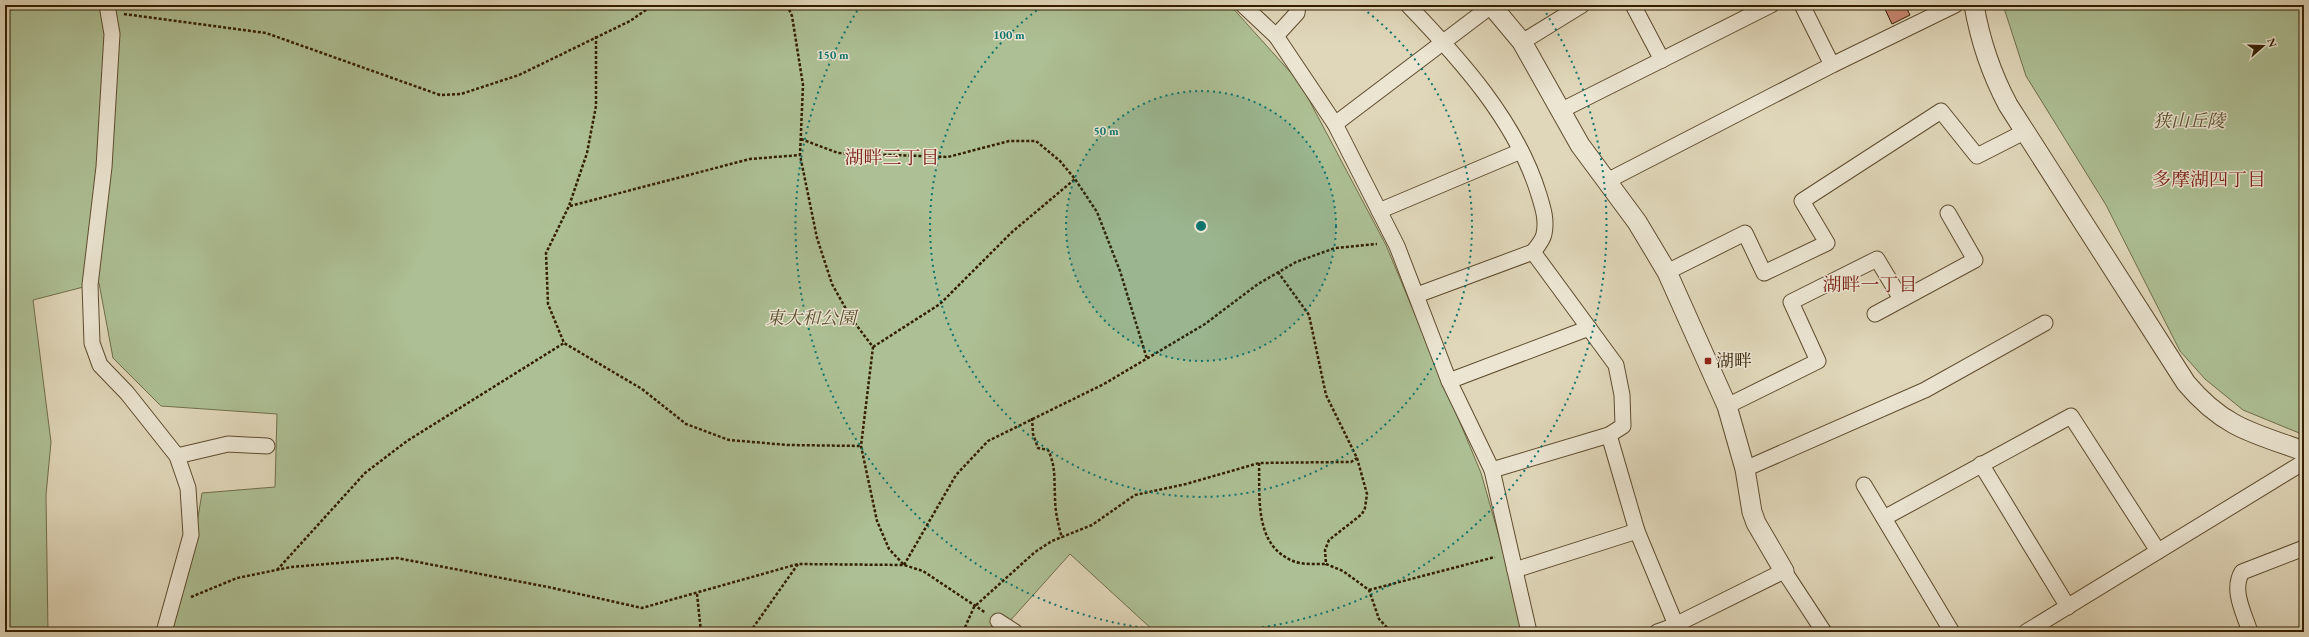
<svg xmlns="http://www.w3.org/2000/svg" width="2309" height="637" viewBox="0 0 2309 637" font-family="'EB Garamond','Noto Serif JP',serif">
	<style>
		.green { fill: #adbf94; stroke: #706e4a }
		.building { fill: #c98874; stroke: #331e00 }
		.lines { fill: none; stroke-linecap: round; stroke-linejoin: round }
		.minor-casing { stroke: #5e4c2e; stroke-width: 17 }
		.tertiary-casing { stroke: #5e4c2e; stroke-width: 21 }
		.path { stroke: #331e00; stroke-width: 2.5; stroke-dasharray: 3 2; stroke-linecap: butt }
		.minor { stroke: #ebe5d2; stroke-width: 15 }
		.tertiary { stroke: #ebe5d2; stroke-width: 19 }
		.ring { fill: none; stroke: #0f766e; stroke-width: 2; stroke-dasharray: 2 4 }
		.poi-dot { fill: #8f2418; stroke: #ebe5d2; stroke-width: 1.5 }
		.labels { text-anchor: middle; stroke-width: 3; stroke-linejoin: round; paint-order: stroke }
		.park-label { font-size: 18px; font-style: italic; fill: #584e2c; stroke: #ebe5d2 }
		.poi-label { font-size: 18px; fill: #331e00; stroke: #ebe5d2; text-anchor: start }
		.neighbourhood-label { font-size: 19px; fill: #7a1f14; stroke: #ebe5d2 }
		.centre { fill: #0f766e; stroke: #ebe5d2; stroke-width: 2 }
		.ring-label { font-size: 12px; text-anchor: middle; font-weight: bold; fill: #0f766e; stroke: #ebe5d2; stroke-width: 3; stroke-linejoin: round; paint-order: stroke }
	</style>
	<rect width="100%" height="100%" fill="#e0d7ba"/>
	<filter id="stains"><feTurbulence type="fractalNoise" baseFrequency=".005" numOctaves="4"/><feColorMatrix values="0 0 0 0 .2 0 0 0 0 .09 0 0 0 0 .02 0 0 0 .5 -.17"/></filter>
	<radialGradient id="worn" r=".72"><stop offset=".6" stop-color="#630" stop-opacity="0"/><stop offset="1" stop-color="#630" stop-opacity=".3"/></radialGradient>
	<g class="green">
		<polygon points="5,5 1230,5 1300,83 1386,245 1481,473 1504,554 1523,632 1155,632 1070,554 1000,632 172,632 193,548 202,493 275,487 277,414 161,406 113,358 99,283 33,300 51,442 46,495 48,632 5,632"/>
		<polygon points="2003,5 2304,5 2304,435 2243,410 2205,379 2180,351 2106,205 2026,76"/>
	</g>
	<g class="building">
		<polygon points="1883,5 1905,5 1910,15 1892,24"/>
		<polygon points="1923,5 1934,5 1925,9"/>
	</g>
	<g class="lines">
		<defs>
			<g id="minor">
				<polyline points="107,5 112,34 104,167 90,285 92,343 100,365 127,393 177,456 188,488 191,535 164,632"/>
				<polyline points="1243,5 1276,36 1335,124 1397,246 1449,381 1492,470 1529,632"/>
				<path d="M 1408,5 C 1460,59 1517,122 1539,195 C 1543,208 1547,220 1544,234 C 1543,240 1537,247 1533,252 L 1417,295"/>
				<polyline points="1633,5 1662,60"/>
				<polyline points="1802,5 1832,65"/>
				<polyline points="1276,36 1297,13 1298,5"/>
				<polyline points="1522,42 1582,5"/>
				<polyline points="1560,111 1771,5"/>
				<polyline points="1335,124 1491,6"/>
				<polyline points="1607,181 1832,65 1955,5"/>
				<polyline points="1379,211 1521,151"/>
				<polyline points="1667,272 1745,233 1764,273 1827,243 1802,201 1941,111 1977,156 2024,132"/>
				<polyline points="1875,314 1975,260 1948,213"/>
				<polyline points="1449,381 1589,328"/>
				<polyline points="1727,406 1818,361 1791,302 1877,259 1901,299"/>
				<polyline points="1609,435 1637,531 1676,625"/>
				<polyline points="177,456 228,444 267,446"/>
				<polyline points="1981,464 2068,607"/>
				<polyline points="1745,469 1925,390 2045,323"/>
				<polyline points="1492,470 1609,435 1623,426 1622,395 1616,365 1533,252"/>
				<polyline points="1864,485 1952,632"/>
				<polyline points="1884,518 2071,416 2158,551"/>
				<polyline points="1515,570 1637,531"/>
				<polyline points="998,621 1015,632"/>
				<polyline points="1657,632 1671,627 1784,571 1824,632"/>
				<polyline points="2026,632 2304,462"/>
				<path d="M 2250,632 C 2244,613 2231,590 2242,572 L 2304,548"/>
			</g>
			<g id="tertiary">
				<polyline points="1491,5 1522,42 1580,145 1637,222 1667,272 1727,406 1745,469 1752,512 1756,523 1784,571"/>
				<path d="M 1974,5 C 1980,40 1991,73 2008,105 L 2186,383 C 2223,427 2252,433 2304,451"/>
			</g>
		</defs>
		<use href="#minor" class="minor-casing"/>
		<use href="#tertiary" class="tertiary-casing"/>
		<g class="path">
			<polyline points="787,5 792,16 803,85 800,155 817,238 832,284 851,318 873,347 861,446 877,521 889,549 904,565"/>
			<polyline points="124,14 266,33 440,95 461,94 519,75 630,21 653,5"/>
			<polyline points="596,36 596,106 587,153 569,206 546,253 548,304 564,343 642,389 686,424 729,440 788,445 861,446"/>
			<polyline points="801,139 838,153 948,157 1009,141 1036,141 1060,161 1075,179 1097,212 1120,271 1147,359"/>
			<polyline points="570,206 750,159 800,155"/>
			<polyline points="1278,272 1309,315 1326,395 1357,458 1367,494 1365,508 1362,514 1329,540 1325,550 1326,564 1343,571 1369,590 1379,619 1391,632"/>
			<polyline points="873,347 940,304 1012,232 1075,179"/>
			<path d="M 1032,418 L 1033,434 L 1038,448 L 1048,450 C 1056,466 1054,480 1055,497 C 1055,511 1058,524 1062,538"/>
			<path d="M 1259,463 C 1260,498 1254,545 1293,561 C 1302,565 1316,564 1326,564"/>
			<polyline points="904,565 956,475 988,441 1104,384 1205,324 1258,284 1296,262 1335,248 1377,244"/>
			<polyline points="277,570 365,473 407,441 564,343"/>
			<polyline points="1369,590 1495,557"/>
			<polyline points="697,594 701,632"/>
			<polyline points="191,597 237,578 291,567 397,558 548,587 642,608 798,564 904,565 923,571 986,613"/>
			<polyline points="750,632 798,564"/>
			<polyline points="963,632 974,607 1035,552 1052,541 1092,525 1135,495 1186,484 1259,463 1341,462 1351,462 1357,458"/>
		</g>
		<use href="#minor" class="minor"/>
		<use href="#tertiary" class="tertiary"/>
	</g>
	<circle cx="1201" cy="226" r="135" fill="#0f766e" fill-opacity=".12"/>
	<g class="ring">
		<circle cx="1201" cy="226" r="135"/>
		<path d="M1358 5A271 271 0 1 1 1044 5"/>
		<path d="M1197 632A406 406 0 0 1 859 8M1543 8A406 406 0 0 1 1205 632"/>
	</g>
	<rect class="poi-dot" x="1704" y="357" width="8" height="8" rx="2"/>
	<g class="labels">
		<g class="park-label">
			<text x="2189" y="127">狭山丘陵</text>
			<text x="811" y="324">東大和公園</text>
		</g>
		<g class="poi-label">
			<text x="1716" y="367">湖畔</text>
		</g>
		<g class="neighbourhood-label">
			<text x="892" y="164">湖畔三丁目</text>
			<text x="2209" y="186">多摩湖四丁目</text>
			<text x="1870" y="291">湖畔一丁目</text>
		</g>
	</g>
	<circle cx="1201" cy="226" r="6" class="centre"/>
	<g class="ring-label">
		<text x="1009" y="39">100 m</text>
		<text x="833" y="59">150 m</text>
		<text x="1106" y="135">50 m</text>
	</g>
	<rect width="2309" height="637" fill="none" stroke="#e0d7ba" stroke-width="20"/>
	<rect x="6" y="6" width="2297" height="625" fill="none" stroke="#331e00" stroke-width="2"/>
	<rect x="10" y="10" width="2289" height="617" fill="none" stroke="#331e00"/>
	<g transform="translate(2263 46) rotate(70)" stroke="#ebe5d2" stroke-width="3" paint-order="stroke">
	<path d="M0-3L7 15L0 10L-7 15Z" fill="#331e00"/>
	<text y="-6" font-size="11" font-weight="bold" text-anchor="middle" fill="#331e00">N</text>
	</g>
	<rect width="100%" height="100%" filter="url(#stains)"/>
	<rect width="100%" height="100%" fill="url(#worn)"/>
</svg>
